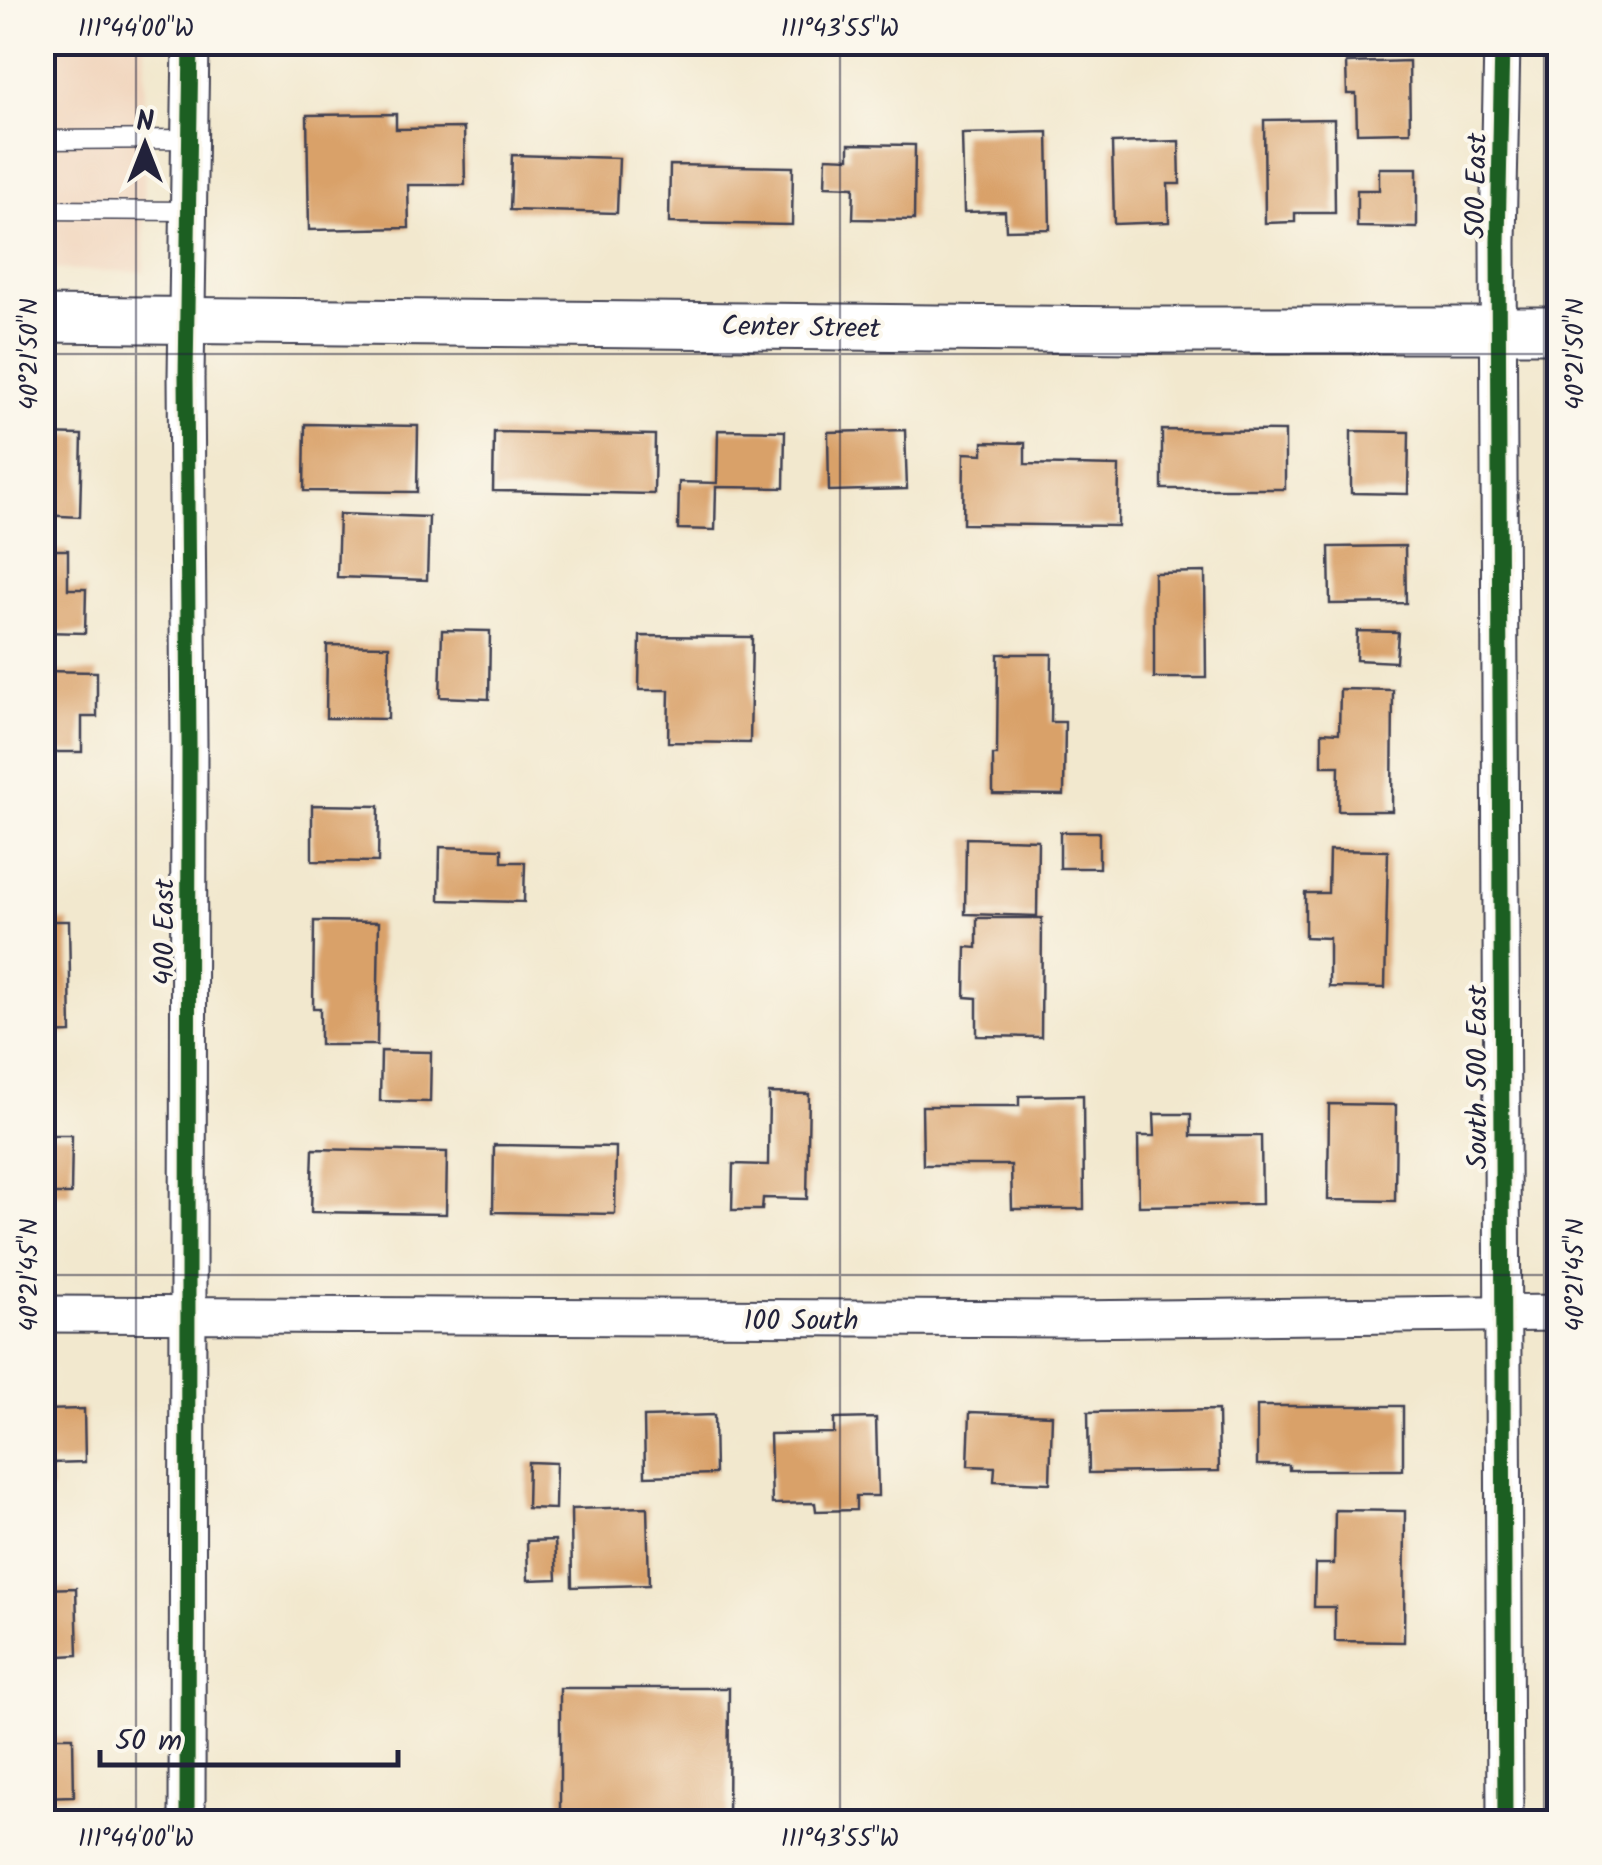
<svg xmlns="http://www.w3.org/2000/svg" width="1602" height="1865" viewBox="0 0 1602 1865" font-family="Kalam,sans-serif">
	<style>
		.built { fill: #f1d5bd }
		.building { fill: #d9a169 }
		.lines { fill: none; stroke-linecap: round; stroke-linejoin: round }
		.service-casing { stroke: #414051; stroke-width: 21 }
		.minor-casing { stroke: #414051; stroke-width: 39 }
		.tertiary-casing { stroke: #414051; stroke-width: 49 }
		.service { stroke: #fff; stroke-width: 18 }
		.minor { stroke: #fff; stroke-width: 35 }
		.tertiary { stroke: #fff; stroke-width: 45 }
		.cycleway-casing { stroke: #fbf7ec; stroke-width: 21 }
		.cycleway { stroke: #1b5e20; stroke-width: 15 }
		.ticks { fill: none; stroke: #22223b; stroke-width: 2.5; stroke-opacity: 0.45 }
		.labels { text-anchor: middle; stroke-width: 8; stroke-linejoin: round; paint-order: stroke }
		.street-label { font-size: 28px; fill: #22223b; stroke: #fbf7ec }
		.neatline { fill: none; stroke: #22223b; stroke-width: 4 }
		.ticks-label { font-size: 25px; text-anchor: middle; fill: #22223b }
	</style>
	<rect width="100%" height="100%" fill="#fbf7ec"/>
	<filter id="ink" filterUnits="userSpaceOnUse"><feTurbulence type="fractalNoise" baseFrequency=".01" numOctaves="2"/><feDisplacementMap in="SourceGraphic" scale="20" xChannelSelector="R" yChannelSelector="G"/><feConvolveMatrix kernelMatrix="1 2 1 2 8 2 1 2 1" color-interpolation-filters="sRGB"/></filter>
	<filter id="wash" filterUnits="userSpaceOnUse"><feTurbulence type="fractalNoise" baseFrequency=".0048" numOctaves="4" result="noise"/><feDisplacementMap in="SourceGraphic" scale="40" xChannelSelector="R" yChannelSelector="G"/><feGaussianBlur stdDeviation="2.25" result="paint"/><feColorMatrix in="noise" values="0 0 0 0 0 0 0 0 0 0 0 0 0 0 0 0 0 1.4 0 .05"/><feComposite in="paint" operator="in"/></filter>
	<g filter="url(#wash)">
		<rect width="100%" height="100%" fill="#f2e8ce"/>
		<polygon class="built" points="43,43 145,43 144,272 43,269"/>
		<g id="blocks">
			<g class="building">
				<rect x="42" y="42" width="10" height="48"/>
				<polygon points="1409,61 1410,132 1357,133 1356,94 1347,94 1346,63"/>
				<polygon points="396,114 396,129 464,128 465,185 408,185 409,228 309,230 307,115"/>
				<polygon points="1334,119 1335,213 1295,213 1295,222 1265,223 1264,120"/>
				<polygon points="1048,132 1050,229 1006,230 1005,211 964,212 962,134"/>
				<polygon points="1179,141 1180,184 1168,184 1169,222 1114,224 1112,143"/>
				<polygon points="849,144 915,145 914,220 853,219 854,187 825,186 826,157 849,158"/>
				<polygon points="512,155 619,158 617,213 510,210"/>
				<polygon points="670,165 793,167 792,225 669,223"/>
				<polygon points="1379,168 1417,168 1417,228 1357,227 1357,190 1379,190"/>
				<polygon points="305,424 418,426 417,492 304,491"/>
				<polygon points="718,430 785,431 784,488 716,487 715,530 678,529 679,482 717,483"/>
				<polygon points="905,430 907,489 829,491 828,432"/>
				<polygon points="1162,430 1285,431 1285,489 1162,489"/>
				<polygon points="1351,431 1409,432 1408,494 1351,493"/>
				<polygon points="494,432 655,435 654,494 493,491"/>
				<polygon points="42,434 82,435 80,517 42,515"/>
				<polygon points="983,442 1025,443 1025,464 1119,466 1118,526 963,524 964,453 983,454"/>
				<polygon points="339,514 429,517 427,580 337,577"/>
				<polygon points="1405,546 1406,603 1330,604 1329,547"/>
				<polygon points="42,550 68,550 68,589 86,589 85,633 42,632"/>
				<polygon points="1205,572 1206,678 1154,678 1154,573"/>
				<polygon points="442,630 490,631 489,699 440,697"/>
				<polygon points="1357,631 1398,632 1396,662 1356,660"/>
				<polygon points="640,636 752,637 750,743 668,742 669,690 639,690"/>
				<polygon points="327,645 389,646 388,719 326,718"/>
				<polygon points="998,654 1052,654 1051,722 1065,722 1064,795 993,794 993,755 997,755"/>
				<polygon points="42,671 97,672 97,717 82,717 82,752 42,752"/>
				<polygon points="1340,689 1393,690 1392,811 1338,811 1339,766 1322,766 1322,732 1339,733"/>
				<polygon points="312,805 379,806 378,862 312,861"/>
				<rect x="1060" y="832" width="39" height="36"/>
				<polygon points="966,838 1038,840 1037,916 965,914"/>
				<polygon points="440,847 502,849 502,862 525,862 524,902 439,900"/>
				<polygon points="1329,850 1388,851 1385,988 1329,987 1329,938 1305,937 1305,893 1328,893"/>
				<polygon points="977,918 1042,918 1041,1037 977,1036 977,998 965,997 966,947 977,948"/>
				<polygon points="42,921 69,921 71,1033 42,1034"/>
				<polygon points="314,921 379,922 377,1045 320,1045 320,1008 313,1008"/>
				<polygon points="381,1051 431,1052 430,1102 380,1101"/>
				<polygon points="769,1093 809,1094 807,1199 763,1198 762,1210 732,1210 733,1164 768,1165"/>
				<polygon points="1083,1095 1084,1209 1012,1209 1011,1165 923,1165 922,1106 1019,1106 1019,1096"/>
				<polygon points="1329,1104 1396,1105 1395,1201 1328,1200"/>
				<polygon points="1154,1114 1191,1114 1191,1136 1261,1136 1262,1204 1139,1206 1138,1136 1155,1136"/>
				<polygon points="42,1135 72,1135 71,1194 42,1194"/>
				<polygon points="494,1145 616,1147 615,1214 493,1212"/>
				<polygon points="313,1149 447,1152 446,1214 311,1212"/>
				<polygon points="1257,1406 1403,1406 1403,1470 1289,1470 1289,1465 1257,1465"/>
				<polygon points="84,1409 85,1462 50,1463 51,1490 42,1490 42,1410"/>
				<polygon points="1218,1410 1219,1471 1089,1473 1088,1412"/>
				<polygon points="970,1412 1052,1415 1050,1483 994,1481 995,1467 968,1466"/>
				<polygon points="714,1415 715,1474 645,1476 644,1417"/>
				<polygon points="876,1418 878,1496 856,1496 856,1510 816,1511 815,1503 772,1504 770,1434 834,1433 834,1419"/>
				<polygon points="528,1462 556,1463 555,1509 527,1508"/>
				<polygon points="647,1507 649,1585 572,1587 571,1509"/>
				<polygon points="1335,1510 1405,1511 1404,1642 1335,1641 1335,1607 1314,1607 1315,1564 1334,1564"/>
				<polygon points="555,1540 557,1579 528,1580 527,1541"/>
				<polygon points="76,1588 78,1655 42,1657 42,1589"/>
				<polygon points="560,1688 729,1688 728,1822 560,1822"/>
				<polygon points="42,1737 73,1737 74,1796 42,1797"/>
			</g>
		</g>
	</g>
	<g filter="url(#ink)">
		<use href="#blocks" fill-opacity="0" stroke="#414051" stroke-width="2.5"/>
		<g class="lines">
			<defs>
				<g id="service">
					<polyline points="42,140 191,139"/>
					<polyline points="42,210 190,211"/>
				</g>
				<g id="minor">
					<polyline points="1502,42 1498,242 1505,1822"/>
					<polyline points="42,1314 1069,1319 1560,1313"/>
					<polyline points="187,1822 189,743 186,377 191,42"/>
				</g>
				<polyline id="tertiary" points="42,319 1137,330 1560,330"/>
			</defs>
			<use href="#service" class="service-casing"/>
			<use href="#minor" class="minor-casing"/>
			<use href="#tertiary" class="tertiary-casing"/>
			<use href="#service" class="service"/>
			<use href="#minor" class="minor"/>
			<use href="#tertiary" class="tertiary"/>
			<defs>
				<g id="cycleway">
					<polyline points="1502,42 1498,242 1505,1822"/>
					<polyline points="187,1822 189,743 186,377 191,42"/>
				</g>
			</defs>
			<use href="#cycleway" class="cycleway-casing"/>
			<use href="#cycleway" class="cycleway"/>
		</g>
	</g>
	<path class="ticks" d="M 136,42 L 136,1822M 840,42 L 840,1822M 1544,42 L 1544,1822M 42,354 L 1560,354M 42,1275 L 1560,1275"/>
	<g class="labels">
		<g class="street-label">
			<text transform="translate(1475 186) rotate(-89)" y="10">500 East</text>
			<text transform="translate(801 326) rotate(1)" y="10">Center Street</text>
			<text transform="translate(163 932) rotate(-90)" y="10">400 East</text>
			<text transform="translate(1476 1077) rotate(-90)" y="10">South 500 East</text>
			<text x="801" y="1329">100 South</text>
		</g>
	</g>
	<rect width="1602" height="1865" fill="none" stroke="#fbf7ec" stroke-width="110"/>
	<g transform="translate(145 145)" stroke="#fbf7ec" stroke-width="8" paint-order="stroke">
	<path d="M0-8L18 38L0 25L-18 38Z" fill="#22223b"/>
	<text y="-15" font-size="28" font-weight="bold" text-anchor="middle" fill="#22223b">N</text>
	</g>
	<path d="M100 1750v15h298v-15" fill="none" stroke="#22223b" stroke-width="5"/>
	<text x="115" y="1750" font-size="30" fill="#22223b" stroke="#fbf7ec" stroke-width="8" paint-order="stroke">50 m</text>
	<rect x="55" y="55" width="1492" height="1755" class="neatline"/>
	<g class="ticks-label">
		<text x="136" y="36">111°44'00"W</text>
		<text x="840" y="36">111°43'55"W</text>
		<text transform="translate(28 354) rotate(-90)" y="9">40°21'50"N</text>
		<text transform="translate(1574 354) rotate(-90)" y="9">40°21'50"N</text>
		<text transform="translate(28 1275) rotate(-90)" y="9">40°21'45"N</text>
		<text transform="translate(1574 1275) rotate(-90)" y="9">40°21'45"N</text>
		<text x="136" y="1846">111°44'00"W</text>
		<text x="840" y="1846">111°43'55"W</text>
	</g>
</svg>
